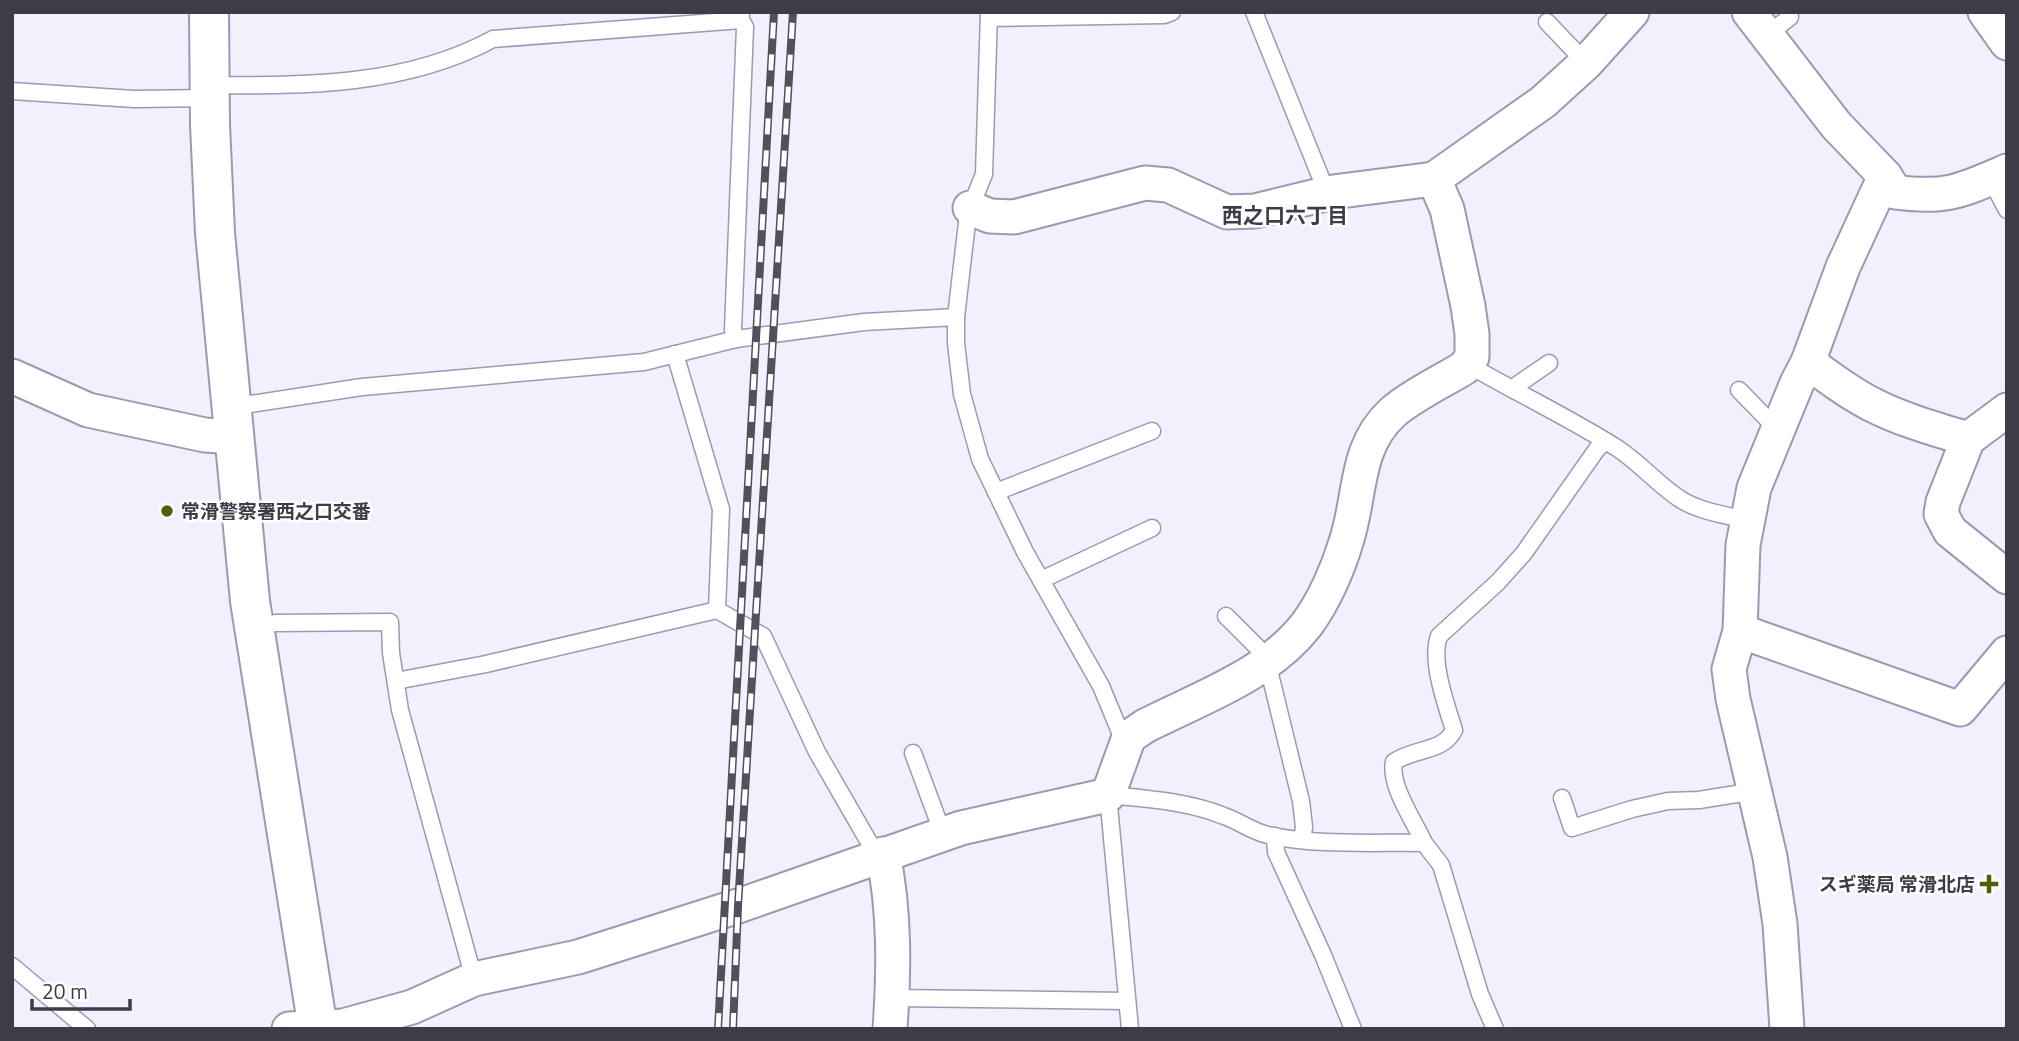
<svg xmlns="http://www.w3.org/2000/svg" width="2019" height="1041" viewBox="0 0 2019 1041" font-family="'Titillium Web','Noto Sans JP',sans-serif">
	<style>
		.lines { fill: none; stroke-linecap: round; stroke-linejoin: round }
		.lane-casing { stroke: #9c99b5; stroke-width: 19 }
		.street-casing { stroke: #9c99b5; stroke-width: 37 }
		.secondary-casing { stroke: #9c99b5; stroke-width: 42 }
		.lane { stroke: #fff; stroke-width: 16 }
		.street { stroke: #fff; stroke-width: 33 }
		.secondary { stroke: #fff; stroke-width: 38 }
		.rail-casing { stroke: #51505b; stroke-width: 8 }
		.rail { stroke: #fff; stroke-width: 5; stroke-dasharray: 16; stroke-linecap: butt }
		.poi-dot { fill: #4d6109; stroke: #fff; stroke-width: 2.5 }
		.labels { text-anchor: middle; stroke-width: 5; stroke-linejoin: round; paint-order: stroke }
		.poi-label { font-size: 19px; font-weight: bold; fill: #3d3c47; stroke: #fff; text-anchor: start }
		.neighbourhood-label { font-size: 21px; font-weight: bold; fill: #3d3c47; stroke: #fff }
	</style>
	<rect width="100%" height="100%" fill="#f1f0fc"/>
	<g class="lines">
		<defs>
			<g id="lane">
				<polyline points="1254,12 1327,193"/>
				<polyline points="989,18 1164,15 1172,12"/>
				<polyline points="1547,22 1586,63"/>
				<polyline points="1766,36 1790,17"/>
				<path d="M 209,85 C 306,86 406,86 493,39 L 741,20"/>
				<polyline points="12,91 134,99 210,98"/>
				<polyline points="1990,178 2007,210"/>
				<polyline points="956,317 968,214 984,174 989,12"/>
				<polyline points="736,339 733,330 745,27 741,20 741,12"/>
				<path d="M 1467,364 C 1517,393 1568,417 1617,448 C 1640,463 1657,484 1680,499 C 1698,511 1725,515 1746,520"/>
				<polyline points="1514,390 1517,385 1549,363"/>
				<polyline points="1739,390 1771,423 1779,426"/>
				<polyline points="231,407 362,387 644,362 736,339 864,322 956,317 956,343 962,394 980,459 1025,552 1101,686 1120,732 1129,737"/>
				<polyline points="996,492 1152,431"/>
				<polyline points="1041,580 1152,528"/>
				<polyline points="717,610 763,636 817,752 877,856"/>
				<polyline points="1226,616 1259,649 1267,662 1301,801 1304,827 1302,840"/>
				<polyline points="255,627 275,623 390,622 391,653 400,710 474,979"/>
				<polyline points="396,681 486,664 717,610 721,509 675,354"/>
				<polyline points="913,753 943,834"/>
				<polyline points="1562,798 1572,828 1632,809 1668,801 1699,800 1755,791"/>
				<polyline points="1275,836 1276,852 1323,955 1353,1029"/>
				<path d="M 1424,843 C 1415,822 1389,786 1394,762 C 1413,748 1443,753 1454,730 C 1446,704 1430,661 1439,636 L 1498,582 L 1524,553 L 1597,449 L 1605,441"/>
				<polyline points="12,966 87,1029"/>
				<polyline points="892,998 1127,1001"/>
				<path d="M 1130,1029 L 1108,795 C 1147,799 1187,801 1224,816 C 1239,821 1253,832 1268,835 C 1315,846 1375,842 1424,843 L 1441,865 L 1480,994 L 1495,1029"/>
			</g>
			<g id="street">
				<path d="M 1749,12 L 1836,125 L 1885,176 L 1895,192 C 1946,199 1961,191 2007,171"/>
				<polyline points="1985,12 2007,43"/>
				<polyline points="970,208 990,216 1014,217 1145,183 1168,185 1227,212 1255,211 1333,192 1434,179"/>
				<path d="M 1808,362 C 1828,377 1848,392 1871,404 C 1902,420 1935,429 1968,439"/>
				<polyline points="12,376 88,410 205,435 234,437"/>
				<polyline points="2007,410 1968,439 1943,502 1941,514 1950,531 2007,577"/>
				<polyline points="1740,631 1960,709 2007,653"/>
				<path d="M 883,854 C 895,912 894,971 890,1029"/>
				<path d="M 289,1029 L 343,1026 L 412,1007 L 474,979 L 578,957 L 738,906 L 961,828 L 1108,795 L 1129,737 L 1145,726 C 1200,698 1268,675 1307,624 C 1324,601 1338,569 1346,542 C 1361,498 1354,448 1392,413 C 1408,398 1444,380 1464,368 L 1472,357 L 1472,334 L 1468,306 L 1447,209 L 1434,179 L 1543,102 L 1586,63 L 1632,12"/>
				<polyline points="1787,1029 1780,924 1770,857 1733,699 1729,669 1740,631 1743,545 1754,488 1797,383 1808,362 1843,267 1885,176"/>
			</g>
			<polyline id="secondary" points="209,12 210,124 215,233 250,601 318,1029"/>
		</defs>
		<use href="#lane" class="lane-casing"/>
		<use href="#street" class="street-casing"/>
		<use href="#secondary" class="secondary-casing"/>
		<use href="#lane" class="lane"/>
		<use href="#street" class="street"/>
		<use href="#secondary" class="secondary"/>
		<defs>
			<g id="rail">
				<polyline points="718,1029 774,12"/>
				<polyline points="733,1029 738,906 793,12"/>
			</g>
		</defs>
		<use href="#rail" class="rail-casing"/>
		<use href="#rail" class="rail"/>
	</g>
	<g class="poi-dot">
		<circle cx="167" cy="511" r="7"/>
		<path d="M1985.5 873.5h7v7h7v7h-7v7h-7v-7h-7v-7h7z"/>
	</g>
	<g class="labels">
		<g class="poi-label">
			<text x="181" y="518">常滑警察署西之口交番</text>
			<text x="1975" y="891" text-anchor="end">スギ薬局 常滑北店</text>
		</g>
		<g class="neighbourhood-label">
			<text x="1285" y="223">西之口六丁目</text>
		</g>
	</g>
	<rect width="2019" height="1041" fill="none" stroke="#3d3c47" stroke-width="28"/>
	<path d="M32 999v10h98v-10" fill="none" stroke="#3d3c47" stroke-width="3.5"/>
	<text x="42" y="999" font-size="21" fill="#3d3c47" stroke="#ffffff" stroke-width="5" paint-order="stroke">20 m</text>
</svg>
